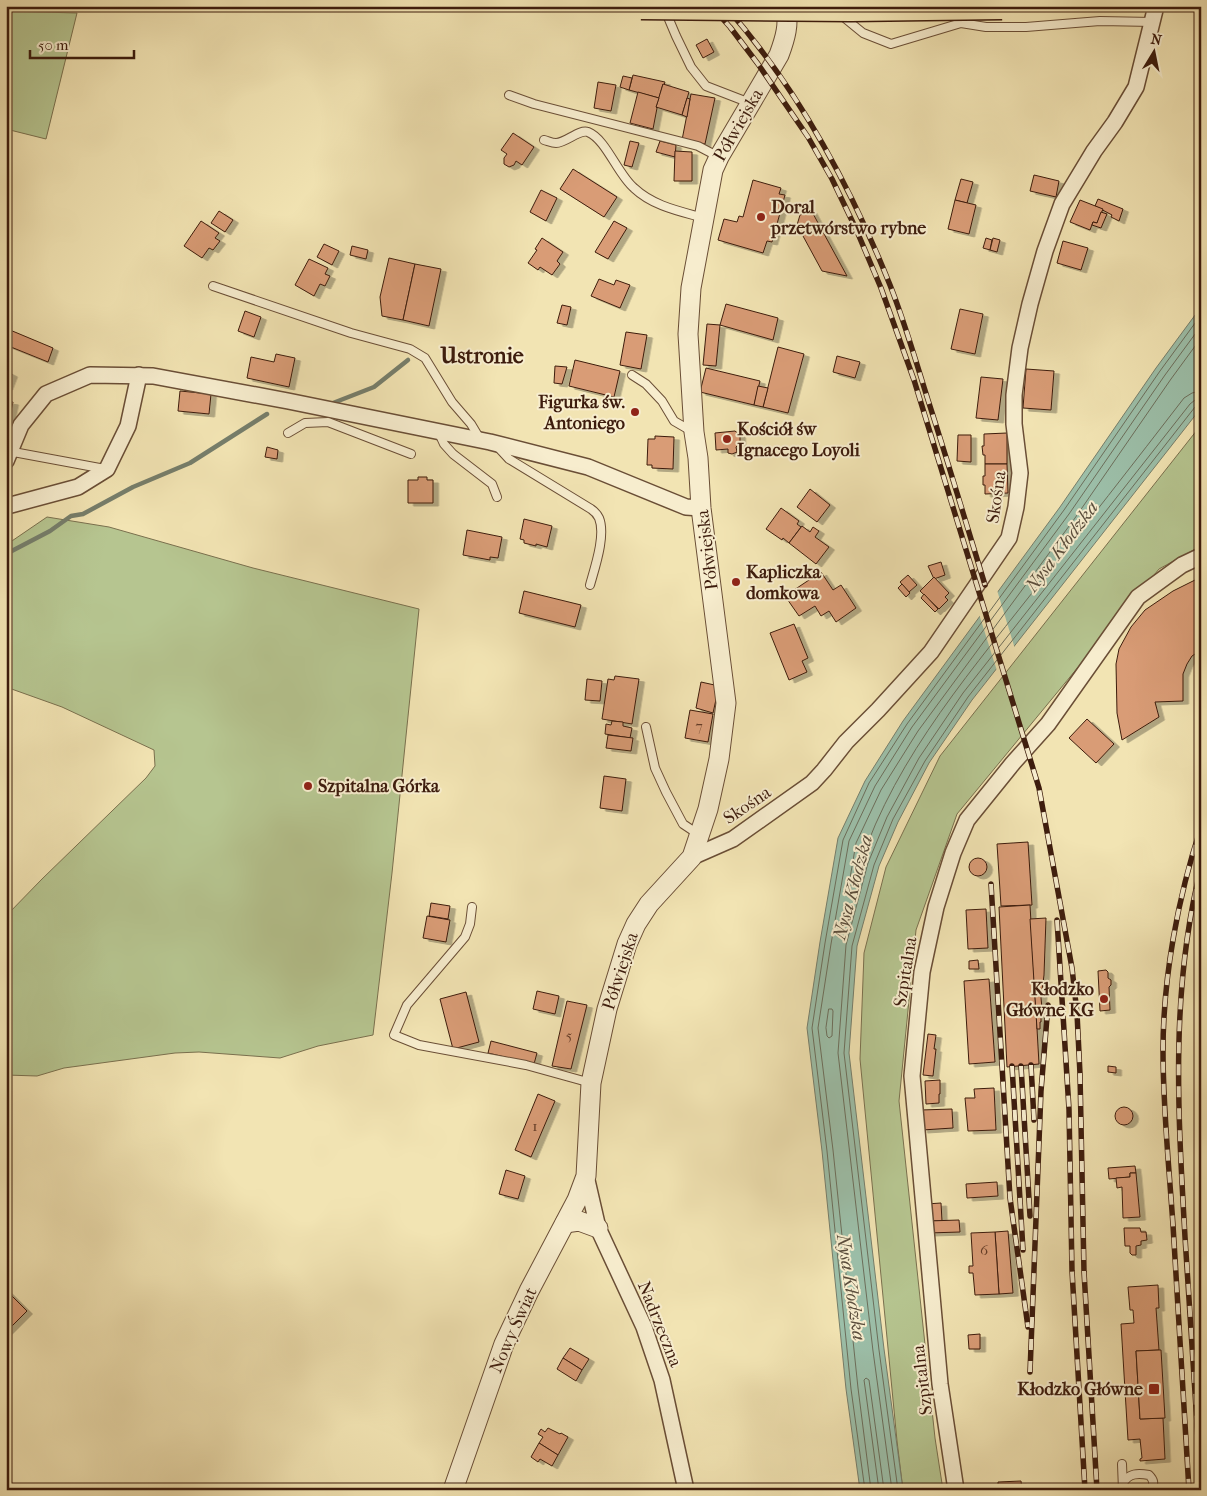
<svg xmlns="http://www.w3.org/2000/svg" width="1207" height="1496" viewBox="0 0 1207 1496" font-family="'IM FELL French Canon',serif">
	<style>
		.green { fill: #b6c590; stroke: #7a704e }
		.water { fill: #9cbfa9; stroke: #767e6b }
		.pier { fill: #f2e4b3 }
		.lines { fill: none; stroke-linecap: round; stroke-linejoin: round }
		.shore { stroke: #6c6e5b; stroke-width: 1 }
		.stream { stroke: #767e6b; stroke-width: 4.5 }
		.building { fill: #d99c76; stroke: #3d1c0d; filter: url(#shadow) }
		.service-casing { stroke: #6a4e36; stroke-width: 10 }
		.minor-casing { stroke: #6a4e36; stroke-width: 18 }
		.tertiary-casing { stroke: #6a4e36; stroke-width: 21 }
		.service { stroke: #f7edce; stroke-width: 8 }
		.minor { stroke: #f7edce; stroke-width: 15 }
		.tertiary { stroke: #f7edce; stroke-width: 19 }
		.rail-casing { stroke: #3d1c0d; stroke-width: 5.5 }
		.rail { stroke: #f7edce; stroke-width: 4; stroke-dasharray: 11; stroke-linecap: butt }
		.trunk-bridge-casing { stroke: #3d1c0d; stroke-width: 29; stroke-linecap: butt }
		.trunk-bridge { stroke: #f2e4b3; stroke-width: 26 }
		.poi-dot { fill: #8f2418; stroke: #f7edce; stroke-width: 2 }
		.labels { text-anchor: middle; stroke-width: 4; stroke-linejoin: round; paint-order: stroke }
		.number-label { font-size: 15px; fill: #643c27 }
		.street-label { font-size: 18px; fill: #3d1c0d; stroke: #f7edce }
		.poi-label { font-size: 18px; font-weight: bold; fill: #3d1c0d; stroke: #f7edce; text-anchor: start }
		.water-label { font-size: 19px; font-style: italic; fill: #5a4d3c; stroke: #f7edce }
		.district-label { font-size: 22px; font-weight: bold; fill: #3d1c0d; stroke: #f7edce }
	</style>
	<defs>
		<filter id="shadow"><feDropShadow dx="5.5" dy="3" stdDeviation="0" flood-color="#0004"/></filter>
	</defs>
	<rect width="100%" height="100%" fill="#f2e4b3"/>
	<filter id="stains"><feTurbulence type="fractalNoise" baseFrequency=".004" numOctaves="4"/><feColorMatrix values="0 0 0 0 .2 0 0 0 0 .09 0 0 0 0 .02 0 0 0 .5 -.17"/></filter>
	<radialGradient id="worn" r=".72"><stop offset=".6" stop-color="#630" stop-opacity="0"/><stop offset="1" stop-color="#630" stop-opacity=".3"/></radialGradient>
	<g class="green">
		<polygon points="6,11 77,13 46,139 6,129"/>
		<polygon points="1201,425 1201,546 1159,569 957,814 916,930 899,1101 935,1438 943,1490 903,1490 897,1441 860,1059 864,953 886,867 940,756"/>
		<polygon points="47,517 109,527 253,568 419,609 392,873 373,1035 318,1046 280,1058 199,1052 175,1053 64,1068 37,1076 6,1075 6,916 42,879 146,778 155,766 154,750 62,707 6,687 6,545"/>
	</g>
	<polygon class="water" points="1201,307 1201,408 972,700 929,763 898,822 879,866 857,946 849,1053 884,1349 903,1490 860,1490 846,1389 822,1151 807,1028 820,942 838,838 865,781 903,721 1060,507 1156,368"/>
	<polygon class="pier" points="997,590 1015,649 997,671 979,614"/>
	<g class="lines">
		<g class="shore">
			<path d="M 1201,338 L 1171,379 L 1075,518 L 918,731 L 881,790 L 856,843 L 849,884 L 850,886 L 854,885 C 884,773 962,682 1032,593 C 1083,528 1134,463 1184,398 L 1192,393 L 1201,391"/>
			<polygon points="829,1009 832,1009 833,1011 832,1036 829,1038 827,1036 826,1028"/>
			<polyline points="865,1490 851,1389 827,1151 812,1028 825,943 843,840 869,783 907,724 1064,510 1160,371 1201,315"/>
			<polyline points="871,1490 858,1388 833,1150 818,1028 831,944 849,841 875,786 912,727 1069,514 1165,375 1201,326"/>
			<polyline points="879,1490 865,1387 864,1380 866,1378 869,1380 884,1490"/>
			<polyline points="892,1490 873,1351 838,1053 846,945 868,863 887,817 919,758 963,693 1190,404 1195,400 1201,399"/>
			<polyline points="898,1490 879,1350 844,1053 852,946 874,865 893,819 925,761 968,697 1195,407 1201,405"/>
		</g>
		<g class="stream">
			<polyline points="333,403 374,387 408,360"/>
			<polyline points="6,554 50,531 71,516 83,514 133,487 190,463 267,414"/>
		</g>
	</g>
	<g class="building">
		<polygon points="707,39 714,52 703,58 696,45"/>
		<polygon points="633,75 665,82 664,85 663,84 659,98 629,90"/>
		<polygon points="623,76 632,78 629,90 620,87"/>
		<polygon points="598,82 616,85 611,111 594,108"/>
		<polygon points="663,84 689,92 682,115 656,107"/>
		<polygon points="638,92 659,98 656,107 657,108 653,129 630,123"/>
		<polygon points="691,94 715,98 705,144 682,140"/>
		<polygon points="687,98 690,99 687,117 682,115"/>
		<polygon points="513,133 534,147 522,165 516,161 514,165 509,167 504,164 504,158 507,154 501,150"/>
		<polygon points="630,141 639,143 632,167 624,165"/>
		<polygon points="660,141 676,145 675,157 656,152"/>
		<polygon points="675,151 692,152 692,181 674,181"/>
		<polygon points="573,169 617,197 604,217 560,189"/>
		<polygon points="1034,175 1059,181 1056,197 1030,191"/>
		<polygon points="961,179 973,182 967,203 955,200"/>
		<polygon points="753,180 781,188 779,194 785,195 772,242 767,241 763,253 718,240 724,219 737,222 739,216 743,217"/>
		<polygon points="541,190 557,198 546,221 530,212"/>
		<polygon points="1098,199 1123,209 1119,221 1111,217 1112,215 1095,206"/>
		<polygon points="955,200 976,205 969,234 948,229"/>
		<polygon points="1080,200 1103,209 1097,223 1093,222 1090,230 1070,222"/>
		<polygon points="811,210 847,276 822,271 797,225 800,215"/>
		<polygon points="219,211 233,220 225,232 211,223"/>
		<polygon points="1101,212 1107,214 1101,228 1092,225 1093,222 1097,223"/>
		<polygon points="201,221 219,233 215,238 220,241 213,250 209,248 202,258 184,246"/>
		<polygon points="614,221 627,228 608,259 595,252"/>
		<polygon points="542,238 563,252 557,261 560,264 552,275 540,267 538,270 528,263 537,250 535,249"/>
		<polygon points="986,238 992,240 990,250 983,248"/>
		<polygon points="993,238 1000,240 997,252 990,250"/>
		<polygon points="1063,241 1088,248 1081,270 1057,263"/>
		<polygon points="324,244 339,251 332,265 317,257"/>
		<polygon points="352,246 368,250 366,259 350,255"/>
		<polygon points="389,258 415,264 403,320 382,316 380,297"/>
		<polygon points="309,259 328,268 325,274 330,276 325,286 320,284 314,296 295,285"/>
		<polygon points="415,264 441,269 429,326 403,320"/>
		<polygon points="599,279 614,285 616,280 630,285 620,308 591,296"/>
		<polygon points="726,304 778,318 773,340 720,325"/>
		<polygon points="562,305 571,307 567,325 557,323"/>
		<polygon points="960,309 983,314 975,354 951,349"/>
		<polygon points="245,311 261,317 254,337 238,331"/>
		<polygon points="707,324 720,325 716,366 703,365"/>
		<polygon points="10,330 53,348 48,362 6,345 6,339"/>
		<polygon points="626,332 647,335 641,369 620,365"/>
		<polygon points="778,347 804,354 788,413 763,407"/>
		<polygon points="276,354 295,358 289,387 247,378 251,357 274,362"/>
		<polygon points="837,356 860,362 855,378 833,372"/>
		<polygon points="575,360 620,371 614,397 569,386"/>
		<polygon points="555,366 567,367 562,384 554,383"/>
		<polygon points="706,368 760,381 754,405 700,392"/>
		<polygon points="1026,369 1054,371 1051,410 1023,408"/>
		<polygon points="6,371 12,374 7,387 6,387"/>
		<polygon points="981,377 1003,379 998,420 976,418"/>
		<polygon points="758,386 768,388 763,407 754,405"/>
		<polygon points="180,391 211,394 209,414 178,411"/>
		<polygon points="6,401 13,402 6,434"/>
		<polygon points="735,431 740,435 740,443 736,447 737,452 732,454 728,453 728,449 716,450 715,433"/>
		<polygon points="1007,433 1007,464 985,464 985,455 983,455 982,446 984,446 984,434"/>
		<polygon points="958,435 971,435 971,462 957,461"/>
		<polygon points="655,436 674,437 673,469 652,468 652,465 647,465 648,439 655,439"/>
		<polygon points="267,447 278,450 277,459 265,457"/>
		<polygon points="985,464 1007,464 1008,493 985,494 985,485 983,485 983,476 985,476"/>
		<polygon points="418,477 427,477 427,480 433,480 433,503 408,503 408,480 418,480"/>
		<polygon points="810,489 830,505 817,522 797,507"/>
		<polygon points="781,508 799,521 797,524 801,527 789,543 783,538 782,540 766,529"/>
		<polygon points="524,519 552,526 547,547 536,544 536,546 524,543 524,540 520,539"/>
		<polygon points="802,526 810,532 813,527 819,531 815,537 829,547 816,564 789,543"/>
		<polygon points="467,530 502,537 498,558 490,557 490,560 463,555"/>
		<polygon points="941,562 945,575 934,579 928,566"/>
		<polygon points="821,572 833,590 841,585 856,608 836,622 829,611 821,616 815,606 799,616 785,596"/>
		<polygon points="908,575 917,585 909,592 900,582"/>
		<polygon points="934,577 949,593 945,597 948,600 939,609 920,591"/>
		<polygon points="1201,579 1201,650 1192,656 1187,664 1183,674 1183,701 1155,702 1159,717 1122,740 1117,713 1116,664 1119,649 1131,627 1145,610 1173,591 1195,580"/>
		<polygon points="902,584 910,593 906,597 898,588"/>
		<polygon points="524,591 581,605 575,627 519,613"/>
		<polygon points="924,594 938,609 935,612 921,598"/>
		<polygon points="794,624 808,658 802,661 807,672 789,680 770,633"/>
		<polygon points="615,676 639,679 632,724 602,719 608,679 614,680"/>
		<polygon points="587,679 602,681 600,701 585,700"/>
		<polygon points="701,682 719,686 713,713 696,708"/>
		<polygon points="690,710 713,714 708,742 685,738"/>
		<polygon points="1087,719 1114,744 1096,763 1069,738"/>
		<polygon points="612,721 623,722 623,726 632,728 630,738 605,734 606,724 611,725"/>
		<polygon points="608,735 633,738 631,751 606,748"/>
		<polygon points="604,776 626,779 622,811 600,808"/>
		<polygon points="1028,842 1032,905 1001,906 997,844"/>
		<circle cx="978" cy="867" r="9"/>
		<polygon points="431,903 450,906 448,919 429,916"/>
		<polygon points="1030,905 1039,1064 1007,1067 999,907"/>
		<polygon points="986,909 988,948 968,949 966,910"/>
		<polygon points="427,916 450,920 446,942 423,938"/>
		<polygon points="1046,918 1044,975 1041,998 1042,1008 1041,1008 1041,1022 1040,1022 1040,1029 1037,1029 1030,919"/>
		<polygon points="978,960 979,969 969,969 969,961"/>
		<polygon points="1106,970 1108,972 1108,978 1111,980 1111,985 1109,987 1110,1010 1100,1011 1098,971"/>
		<polygon points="989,979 995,1062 969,1064 964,981"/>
		<polygon points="537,991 559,996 555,1014 533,1009"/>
		<polygon points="466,992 479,1042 453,1049 440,999"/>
		<polygon points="567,1001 587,1005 571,1069 552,1066"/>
		<polygon points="928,1034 936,1035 934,1049 936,1049 933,1076 923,1075"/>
		<polygon points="491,1041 537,1053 534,1064 488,1053"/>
		<polygon points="1108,1066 1116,1067 1116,1073 1108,1072"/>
		<polygon points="940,1080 940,1094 939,1094 939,1103 926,1104 925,1081"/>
		<polygon points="994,1088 996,1130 968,1131 965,1098 975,1098 974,1089"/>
		<polygon points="538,1094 555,1101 531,1157 515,1150"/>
		<circle cx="1124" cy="1116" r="9"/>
		<polygon points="952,1109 953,1128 922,1130 921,1110"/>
		<polygon points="1135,1166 1136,1173 1130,1173 1130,1177 1109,1179 1108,1168"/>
		<polygon points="506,1170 525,1176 518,1199 499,1194"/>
		<polygon points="1130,1173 1136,1173 1140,1217 1123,1218 1122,1187 1117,1188 1116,1178 1130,1177"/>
		<polygon points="997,1182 998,1196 967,1198 966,1184"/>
		<polygon points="941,1203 942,1221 928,1221 926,1204"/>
		<polygon points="959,1220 960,1232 928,1233 928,1221"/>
		<polygon points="1124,1228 1140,1228 1141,1232 1146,1232 1147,1240 1141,1241 1141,1245 1136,1246 1136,1255 1132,1255 1130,1253 1130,1246 1125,1246"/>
		<polygon points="1008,1231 1013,1293 999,1294 995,1232"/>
		<polygon points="995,1232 999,1294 975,1295 973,1273 969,1273 969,1266 973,1266 971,1233"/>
		<polygon points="1158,1285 1159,1308 1156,1308 1159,1350 1136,1351 1140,1419 1163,1418 1165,1459 1140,1461 1140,1459 1142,1458 1140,1439 1128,1440 1121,1324 1134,1323 1133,1310 1130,1310 1128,1287"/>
		<polygon points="6,1290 27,1311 6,1332"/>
		<polygon points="980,1334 980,1349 969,1349 968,1335"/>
		<polygon points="570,1348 589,1359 582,1370 563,1358"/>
		<polygon points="1159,1350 1161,1350 1165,1418 1140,1419 1136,1351"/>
		<polygon points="563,1358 582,1370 576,1381 557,1369"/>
		<polygon points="548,1428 560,1434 561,1433 568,1437 558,1455 539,1443 543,1437 538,1434 541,1429 545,1432"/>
		<polygon points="539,1443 558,1455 552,1466 540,1459 538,1462 531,1457"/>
		<polygon points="1021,1481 1022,1490 998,1490 998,1482"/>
	</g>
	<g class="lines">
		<defs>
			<g id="service">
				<polyline points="665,10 676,36 691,67 706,86 750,103"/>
				<polyline points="841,15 863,33 891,44 961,23 986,27 1026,27 1100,21 1153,22"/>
				<polyline points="509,95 534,104 698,146 719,157"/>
				<path d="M 544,140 C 548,141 552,143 556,143 C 566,143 579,129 588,132 C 606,139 618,175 634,188 C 653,206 679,211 704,218"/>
				<polyline points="213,286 351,333 410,349 425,358 452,402 471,424 480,439"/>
				<polyline points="632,375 646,384 662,401 674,421 693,432"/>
				<polyline points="438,431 444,444 453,454 492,484 497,497"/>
				<polyline points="288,433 305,423 328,422 411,454"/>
				<path d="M 497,446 L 509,459 L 591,509 C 594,511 597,514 599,518 C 606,535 595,567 590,585"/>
				<polyline points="8,451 105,469"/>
				<polyline points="646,727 655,768 666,792 683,824 698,834"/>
				<polyline points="472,907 470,924 465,937 407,1005 394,1035 419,1045 526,1065 591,1083"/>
				<polyline points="1122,1464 1123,1490"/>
				<path d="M 1123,1483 C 1129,1473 1138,1473 1149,1475 C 1154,1480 1154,1483 1152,1490"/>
			</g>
			<g id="minor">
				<polyline points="6,461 21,425 46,394 90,375 153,376 288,401 490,442 588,467 686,507 701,508"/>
				<polyline points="6,503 11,505 78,487 107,469 128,426 139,375"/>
				<polyline points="692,857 733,839 812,783 824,770 846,742 878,710 931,652 1009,538 1016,507 1020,473 1014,424 1014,395 1020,348 1030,304 1045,251 1062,204 1094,151 1115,122 1136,87 1156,6"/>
				<polyline points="586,1176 598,1228 644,1327 662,1380 686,1490"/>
				<polyline points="956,1490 940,1384 912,1076 922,972 936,907 953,853 967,820 1013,763 1048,724 1138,597 1182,565 1201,556"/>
			</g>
			<g id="tertiary">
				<polyline points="565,1223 579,1221 598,1228"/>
				<path d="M 453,1490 L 504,1344 L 529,1291 L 577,1200 L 586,1176 L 591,1083 L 607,1009 L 627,944 L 636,924 L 649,904 L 692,857 L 708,809 L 719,759 L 726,703 L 701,508 L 698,458 L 694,432 L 688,334 L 691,288 L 713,170 L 719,157 L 779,55 C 785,39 790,23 785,6"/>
			</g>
		</defs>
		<use href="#service" class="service-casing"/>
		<use href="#minor" class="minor-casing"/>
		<use href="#tertiary" class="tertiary-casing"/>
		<use href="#service" class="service"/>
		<use href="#minor" class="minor"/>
		<use href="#tertiary" class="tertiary"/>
		<defs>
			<g id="rail">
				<polyline points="711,6 730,27 758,64 808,137 832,179 856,229 881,288 914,380 1039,788 1072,968 1077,1013 1080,1074 1084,1272 1097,1490"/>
				<path d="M 725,6 C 797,87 850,185 890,285 C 905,323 916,362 928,400 C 948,462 966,523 985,585"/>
				<path d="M 1201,868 C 1170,989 1178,1113 1185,1237 C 1191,1320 1195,1403 1201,1486"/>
				<polyline points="991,884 1010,1198 1028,1327"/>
				<polyline points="1057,920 1069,1109 1072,1271 1085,1490"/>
				<polyline points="1031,1065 1034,1120"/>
				<polyline points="1012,1066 1023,1250"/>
				<polyline points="1021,1066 1030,1216"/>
				<polyline points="1030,1372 1041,1091 1048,1005"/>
				<path d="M 1189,1490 C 1184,1401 1178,1313 1173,1225 C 1169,1167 1163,1109 1163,1051 C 1163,977 1178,897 1201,827"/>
			</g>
		</defs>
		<use href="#rail" class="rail-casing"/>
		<use href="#rail" class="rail"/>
		<defs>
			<polyline id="trunk-bridge" points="641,6 851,8 1002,6"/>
		</defs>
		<use href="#trunk-bridge" class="trunk-bridge-casing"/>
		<use href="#trunk-bridge" class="trunk-bridge"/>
	</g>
	<g class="poi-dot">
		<circle cx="761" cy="217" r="5"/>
		<circle cx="635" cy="412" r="5"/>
		<circle cx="727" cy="439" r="5"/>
		<circle cx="736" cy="582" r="5"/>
		<circle cx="308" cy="786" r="5"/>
		<circle cx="1104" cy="999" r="5"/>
		<rect x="1148" y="1383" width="12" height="12" rx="2.5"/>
	</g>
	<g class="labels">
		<g class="number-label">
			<text x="699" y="731">7</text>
			<text x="569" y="1040">5</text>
			<text x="535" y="1131">1</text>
			<text x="984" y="1255">6</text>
		</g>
		<g class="street-label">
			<text transform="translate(738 125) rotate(-60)" y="6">Półwiejska</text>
			<text transform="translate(996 497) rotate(-82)" y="6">Skośna</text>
			<text transform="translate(707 550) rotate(-97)" y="6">Półwiejska</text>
			<text transform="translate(747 805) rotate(-34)" y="6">Skośna</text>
			<text transform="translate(620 971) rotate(-72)" y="6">Półwiejska</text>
			<text transform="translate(905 972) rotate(-81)" y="6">Szpitalna</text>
			<text transform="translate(660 1324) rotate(68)" y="6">Nadrzeczna</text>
			<text transform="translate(513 1330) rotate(-66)" y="6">Nowy Świat</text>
			<text transform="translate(922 1380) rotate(-97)" y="6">Szpitalna</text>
		</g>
		<g class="poi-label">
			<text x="771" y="213">Doral<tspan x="771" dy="21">przetwórstwo rybne</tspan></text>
			<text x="625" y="408" text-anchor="end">Figurka św.<tspan x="625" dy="21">Antoniego</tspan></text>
			<text x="737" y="435">Kościół św<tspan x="737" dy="21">Ignacego Loyoli</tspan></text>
			<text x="746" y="578">Kapliczka<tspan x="746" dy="21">domkowa</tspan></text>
			<text x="318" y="792">Szpitalna Górka</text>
			<text x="1094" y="995" text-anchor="end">Kłodzko<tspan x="1094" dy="21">Główne KG</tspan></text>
			<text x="1143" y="1395" text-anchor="end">Kłodzko Główne</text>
		</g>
		<g class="water-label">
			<text transform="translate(1061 546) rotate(-53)" y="7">Nysa Kłodzka</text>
			<text transform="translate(852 887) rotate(-75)" y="7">Nysa Kłodzka</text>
			<text transform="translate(852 1287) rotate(81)" y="7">Nysa Kłodzka</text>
		</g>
		<g class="district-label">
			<text x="482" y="363">Ustronie</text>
		</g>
	</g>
	<rect width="1207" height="1496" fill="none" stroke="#f2e4b3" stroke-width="25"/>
	<rect x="8" y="8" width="1192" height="1481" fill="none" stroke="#3d1c0d" stroke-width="2.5"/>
	<rect x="12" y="12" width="1182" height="1471" fill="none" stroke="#3d1c0d"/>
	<g transform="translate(1154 52) rotate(10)" stroke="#f7edce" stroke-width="4" paint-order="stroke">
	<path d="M0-4L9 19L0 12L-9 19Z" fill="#3d1c0d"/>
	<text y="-8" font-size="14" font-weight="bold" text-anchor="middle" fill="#3d1c0d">N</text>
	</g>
	<path d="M30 50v8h104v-8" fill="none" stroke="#3d1c0d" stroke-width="2.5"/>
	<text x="38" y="50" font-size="15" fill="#3d1c0d" stroke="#f7edce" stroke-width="4" paint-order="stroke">50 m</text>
	<rect width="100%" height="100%" filter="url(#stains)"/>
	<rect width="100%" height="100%" fill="url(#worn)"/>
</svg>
